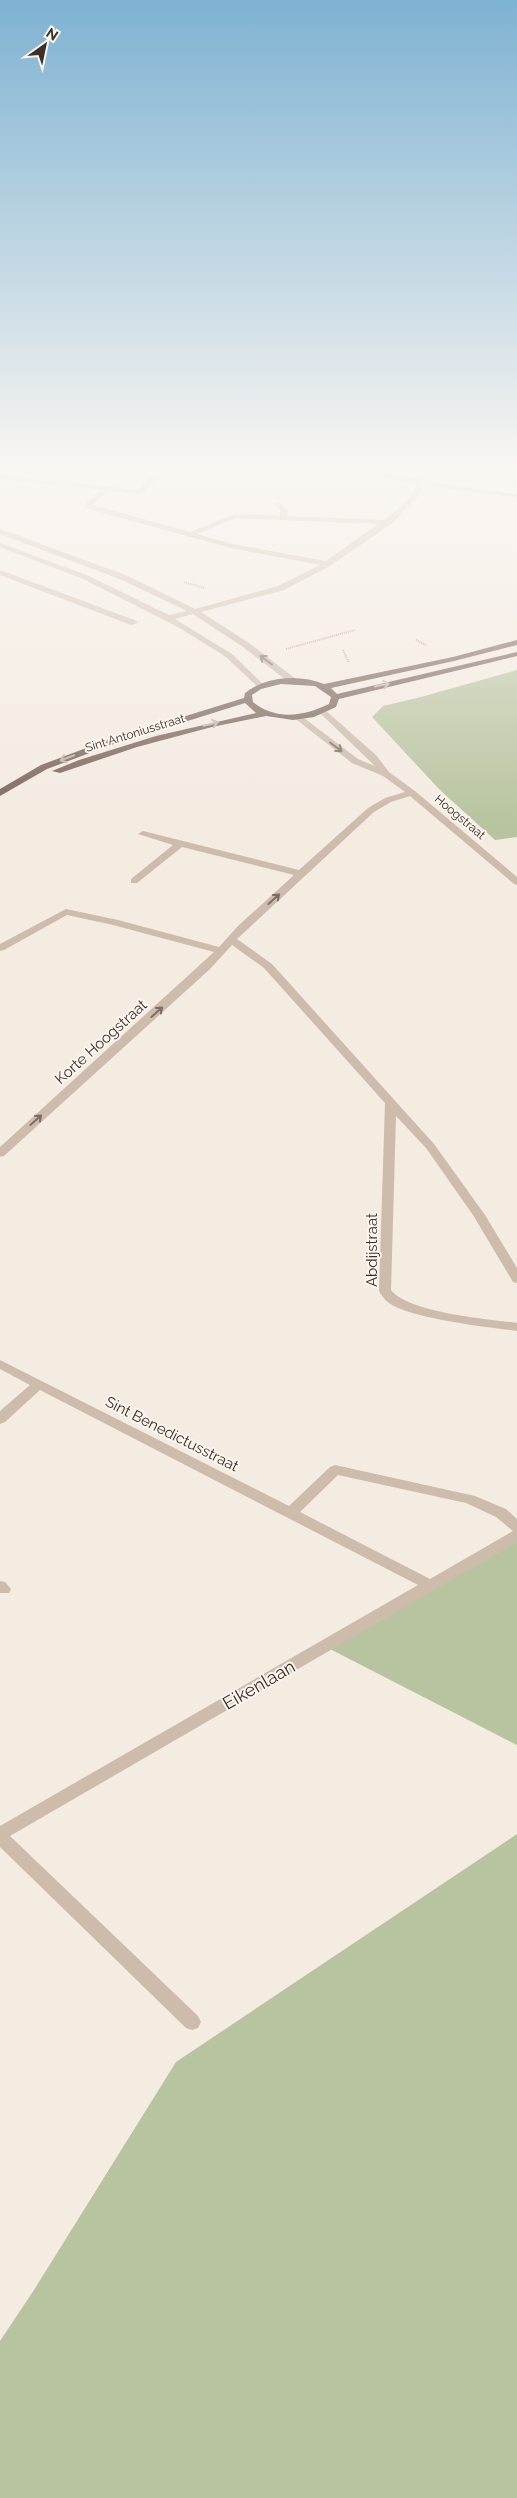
<svg xmlns="http://www.w3.org/2000/svg" width="517" height="2498" viewBox="0 0 517 2498" font-family="Raleway,sans-serif">
	<style>
		.green { fill: #b8c4a0 }
		.lines { fill: none; stroke-linecap: round; stroke-linejoin: round }
		.path { stroke: #b9a596; stroke-width: 2; stroke-dasharray: 1 1; stroke-linecap: butt }
		.minor { fill: #cdbbac; fill-rule: evenodd }
		.major { fill: #7d675c; fill-rule: evenodd }
		.oneway { stroke: #7d6f65 }
		.oneway2 { stroke: #c2b5ac }
		.labels { text-anchor: middle; stroke-width: 4; stroke-linejoin: round; paint-order: stroke }
		.far-street-label { font-size: 12px; fill: #3b302b; stroke: #fbf5ee }
		.street-label { font-size: 15px; fill: #3b302b; stroke: #fbf5ee }
		.near-street-label { font-size: 18px; fill: #3b302b; stroke: #fbf5ee }
	</style>
	<rect width="100%" height="100%" fill="#f4ebe1"/>
	<g class="green">
		<polygon points="517,670 517,837 495,840 439,789 372,717 383,706 421,697"/>
		<polygon points="517,1537 517,1745 330,1649"/>
		<polygon points="517,1834 517,2498 0,2498 0,2341 34,2290 176,2062"/>
	</g>
	<g class="lines">
		<g class="path">
			<polyline points="184,582 204,588"/>
			<polyline points="416,640 426,645"/>
			<polyline points="286,649 355,630"/>
			<polyline points="343,650 349,663"/>
		</g>
		<g class="minor">
			<path d="M 156,472 L 163,472 L 143,494 L 108,491 L 93,505 L 190,532 L 235,514 L 280,516 L 280,510 L 275,504 L 279,502 L 288,510 L 287,516 L 384,520 C 395,512 415,497 416,484 L 363,472 L 378,472 L 416,479 L 418,475 L 422,472 L 430,472 L 423,477 L 423,481 L 517,494 L 517,498 L 423,485 L 422,492 L 391,524 L 330,566 L 284,590 L 201,612 L 249,643 L 296,679 L 296,683 L 290,683 L 243,647 L 193,614 L 175,619 L 232,654 L 263,684 L 263,688 L 260,689 L 226,657 L 178,627 L 83,579 L 0,547 L 0,543 L 89,576 L 169,615 L 187,611 L 122,580 L 0,534 L 0,529 L 128,576 L 195,609 L 278,586 L 320,565 L 231,548 L 85,508 L 85,504 L 101,490 L 0,479 L 0,475 L 138,490 ZM 236,518 L 378,524 L 326,561 L 232,544 L 197,534 Z"/>
			<polygon points="0,570 137,621 138,623 131,625 0,575"/>
			<path d="M 324,709 L 376,755 L 389,772 L 415,791 L 517,877 L 517,885 L 514,884 L 410,796 L 391,802 L 374,812 L 237,939 L 272,964 L 434,1144 L 485,1215 L 517,1268 L 517,1283 L 513,1282 L 473,1215 L 426,1148 L 396,1116 L 391,1290 C 409,1313 488,1319 517,1323 L 517,1331 C 487,1327 412,1319 389,1303 C 385,1300 381,1295 379,1291 L 385,1103 L 264,968 L 232,945 L 210,969 L 4,1156 L 0,1157 L 0,1147 L 214,952 L 113,925 L 67,915 L 4,950 L 0,951 L 0,944 L 66,909 L 118,920 L 219,947 L 238,926 L 294,875 L 182,847 L 137,883 L 131,883 L 131,879 L 173,845 L 138,834 L 143,831 L 299,870 L 368,808 L 385,798 L 405,792 L 383,776 L 352,763 L 293,717 L 300,715 L 358,759 L 375,766 L 321,714 L 321,710 Z"/>
			<path d="M 0,1360 L 289,1506 L 330,1467 L 335,1465 L 475,1496 L 506,1509 L 517,1519 L 517,1542 L 10,1836 L 198,2016 L 201,2022 L 198,2028 L 192,2030 L 186,2028 L 0,1847 L 0,1826 L 418,1585 L 40,1390 L 5,1422 L 0,1424 L 0,1411 L 30,1385 L 0,1369 ZM 338,1475 L 466,1503 L 496,1517 L 513,1531 L 430,1579 L 300,1512 Z"/>
			<polygon points="0,1581 5,1582 11,1589 9,1593 0,1593"/>
		</g>
		<path class="major" d="M 517,640 L 517,645 L 454,661 L 331,688 L 337,694 L 517,652 L 517,656 L 339,699 L 336,707 L 314,717 L 293,720 L 266,716 L 212,727 L 137,747 L 60,773 L 52,771 L 79,760 L 156,736 L 256,713 L 245,703 L 111,745 L 47,769 L 0,796 L 0,789 L 41,765 L 105,741 L 244,698 L 245,693 C 266,676 300,674 324,684 L 453,657 ZM 281,684 L 315,686 L 331,697 L 329,704 C 304,716 276,721 253,702 L 252,695 L 261,689 Z"/>
	</g>
	<defs><path id="oneway-shaft" d="M-6 0H5M1.5-3L5.5 0L1.5 3" fill="none" stroke-width="1.6" stroke-linecap="round" stroke-linejoin="round" transform="scale(1.25)"/></defs>
	<g class="oneway">
		<use href="#oneway-shaft" transform="translate(266 660) rotate(-143)"/>
		<use href="#oneway-shaft" transform="translate(336 747) rotate(37)"/>
		<use href="#oneway-shaft" transform="translate(274 899) rotate(-42)"/>
		<use href="#oneway-shaft" transform="translate(157 1012) rotate(-42)"/>
		<use href="#oneway-shaft" transform="translate(36 1120) rotate(-42)"/>
	</g>
	<g class="oneway2">
		<use href="#oneway-shaft" transform="translate(382 685) rotate(-12)"/>
		<use href="#oneway-shaft" transform="translate(211 724) rotate(-14)"/>
		<use href="#oneway-shaft" transform="translate(67 758) rotate(159)"/>
	</g>
	<linearGradient id="sky" x2="0" y2="1"><stop stop-color="#7eb2d2"/><stop offset="0.57" stop-color="#faf6f2"/><stop offset="1" stop-color="#faf6f2" stop-opacity="0"/></linearGradient>
	<rect width="517" height="822" fill="url(#sky)"/>
	<g class="labels">
		<g class="far-street-label">
			<text transform="translate(135 733) rotate(-17)" y="4">Sint Antoniusstraat</text>
			<text transform="translate(460 817) rotate(40)" y="4">Hoogstraat</text>
		</g>
		<g class="street-label">
			<text transform="translate(101 1042) rotate(-42)" y="5">Korte Hoogstraat</text>
			<text transform="translate(372 1250) rotate(-90)" y="5">Abdijstraat</text>
			<text transform="translate(172 1434) rotate(27)" y="5">Sint Benedictusstraat</text>
		</g>
		<g class="near-street-label">
			<text transform="translate(259 1685) rotate(-30)" y="6">Eikenlaan</text>
		</g>
	</g>
	<g transform="translate(45 45) rotate(33)" stroke="#fbf5ee" stroke-width="4" paint-order="stroke">
	<path d="M0-4L9 19L0 12L-9 19Z" fill="#3b302b"/>
	<text y="-8" font-size="14" font-weight="bold" text-anchor="middle" fill="#3b302b">N</text>
	</g>
</svg>
